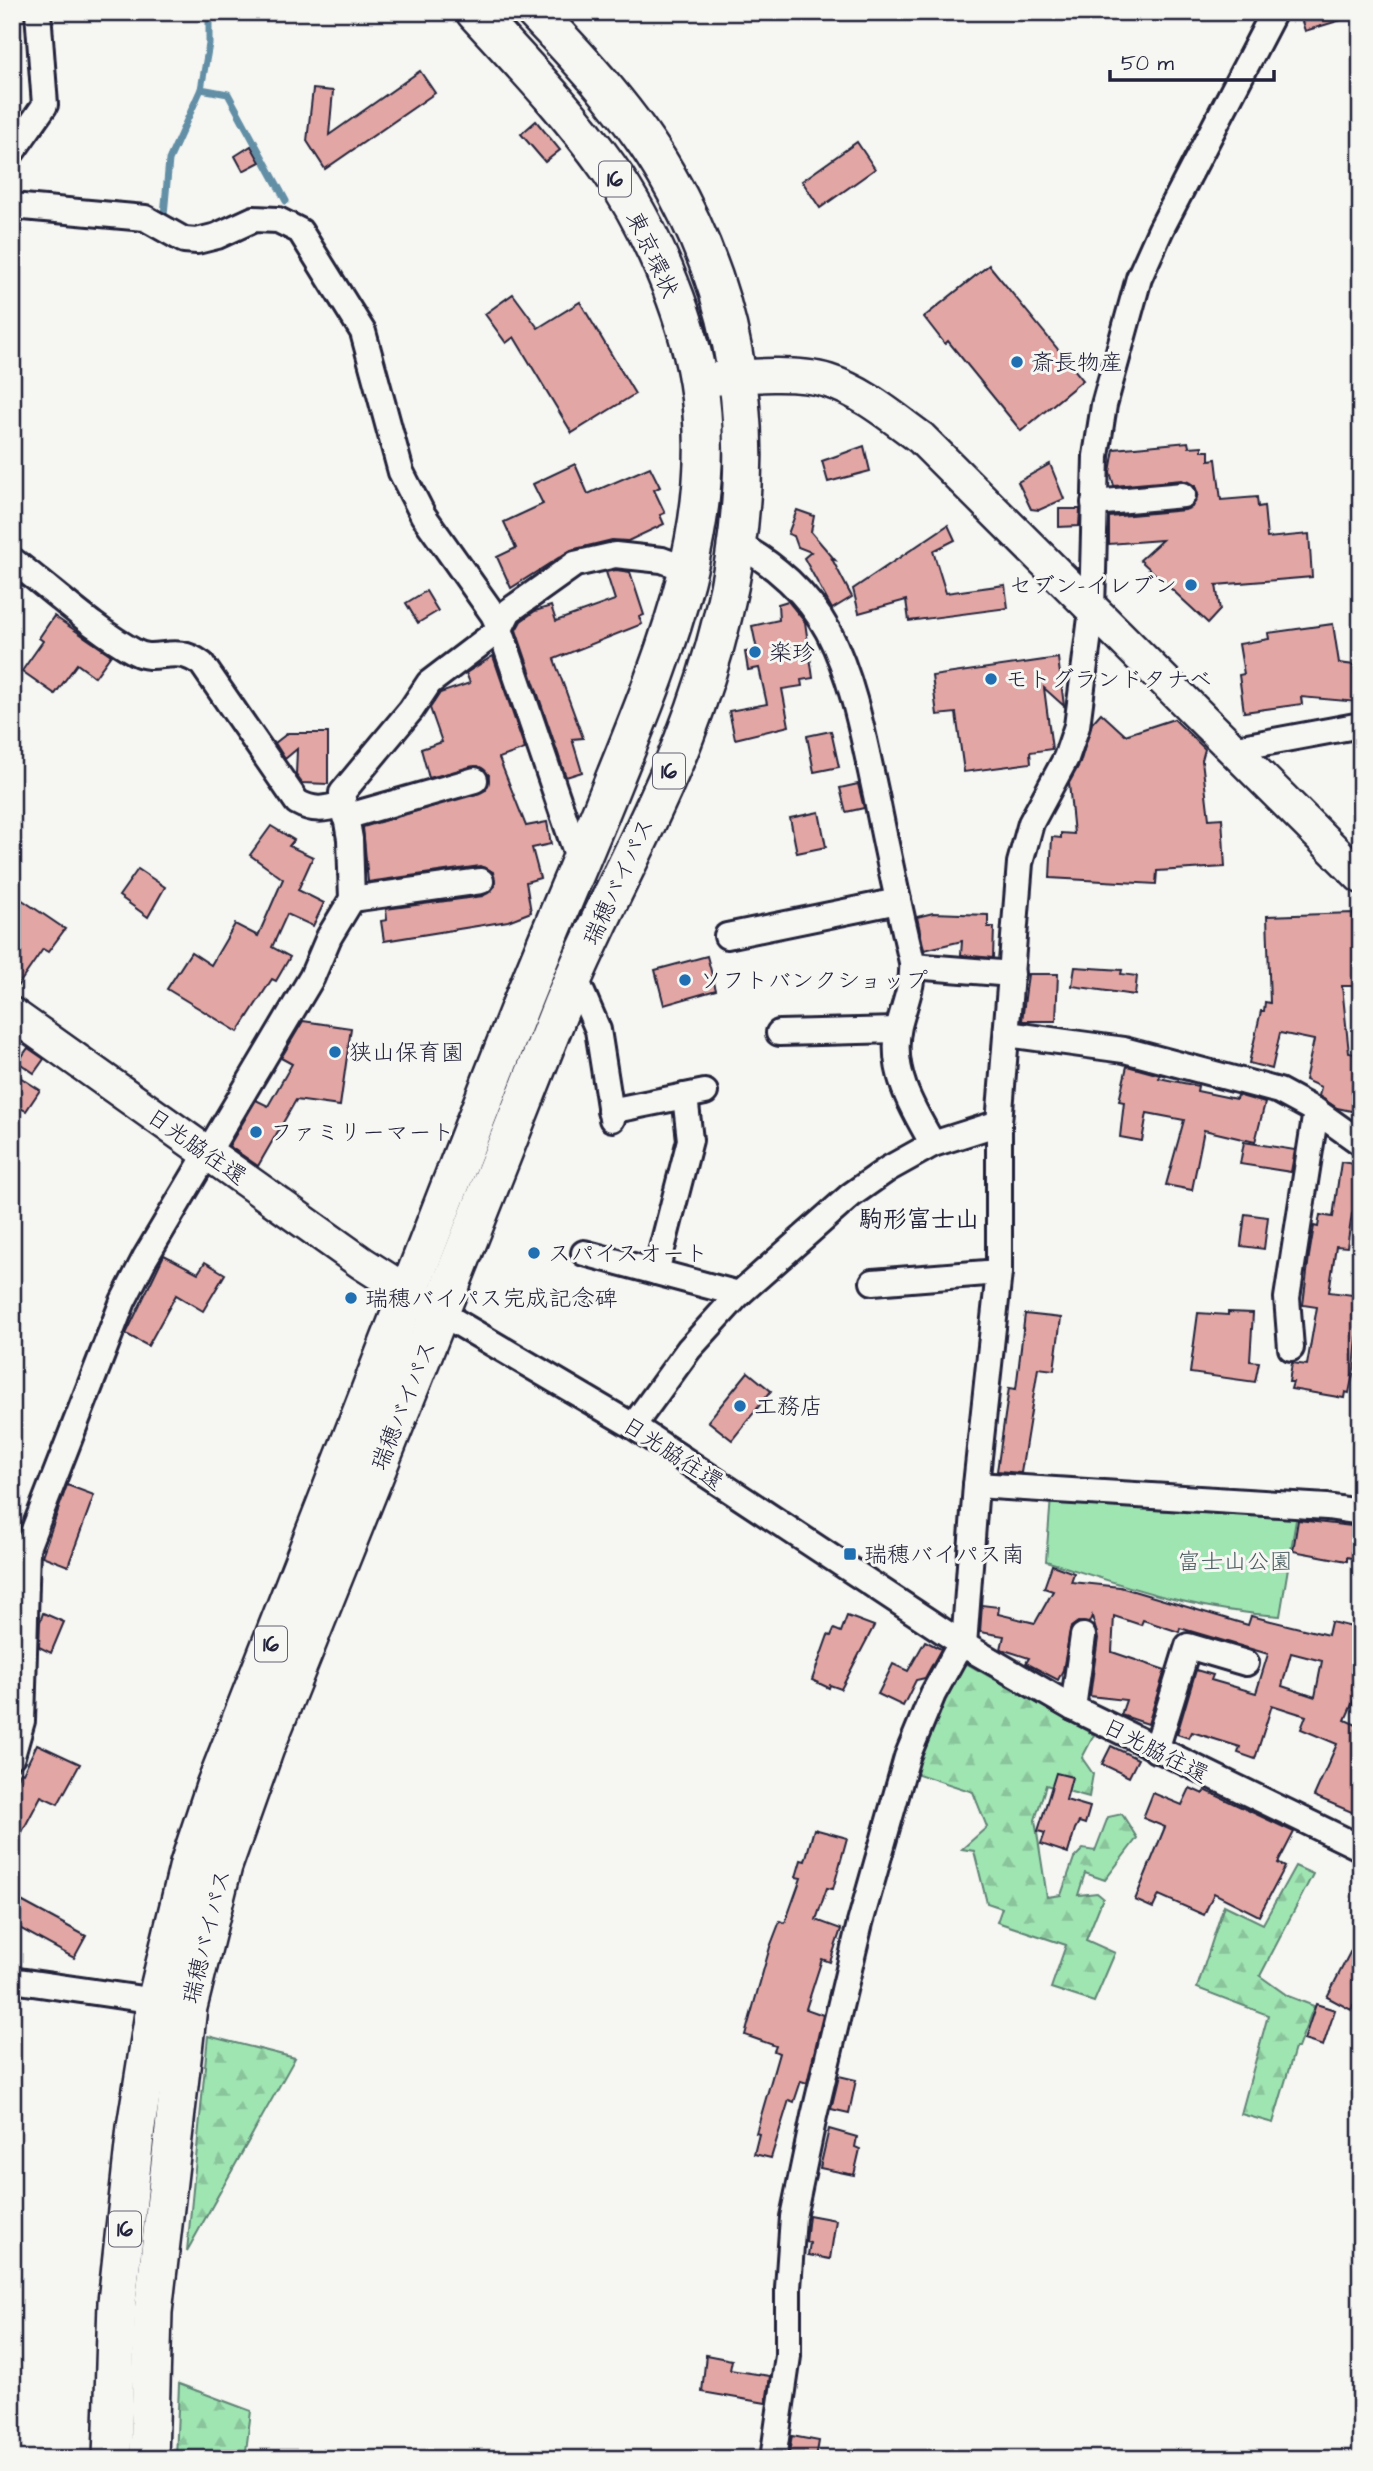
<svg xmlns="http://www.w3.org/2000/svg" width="1373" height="2471" viewBox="0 0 1373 2471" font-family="'Architects Daughter','Klee One',sans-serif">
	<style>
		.forest { fill: url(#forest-firs); stroke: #608476; stroke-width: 2 }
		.park { fill: #9fe5b2; stroke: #608476; stroke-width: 2 }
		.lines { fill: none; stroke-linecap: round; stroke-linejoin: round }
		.stream { stroke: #628fa6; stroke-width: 7 }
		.building { fill: #e2a7a4; stroke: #22223b; stroke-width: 2; fill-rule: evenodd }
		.minor-casing { stroke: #22223b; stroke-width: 30 }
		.major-casing { stroke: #22223b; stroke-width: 37 }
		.highway-casing { stroke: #22223b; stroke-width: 42 }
		.minor { stroke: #f6f6f2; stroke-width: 24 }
		.major { stroke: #f6f6f2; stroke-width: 32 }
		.highway { stroke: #f6f6f2; stroke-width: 37 }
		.poi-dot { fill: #1f6fb2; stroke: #f6f6f2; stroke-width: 2.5 }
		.labels { text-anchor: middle; stroke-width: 6; stroke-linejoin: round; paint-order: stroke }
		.shield { fill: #f6f6f2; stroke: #626272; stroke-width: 2 }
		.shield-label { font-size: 21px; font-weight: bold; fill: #22223b }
		.street-label { font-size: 23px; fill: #22223b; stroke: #f6f6f2 }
		.poi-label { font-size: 23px; fill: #22223b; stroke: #f6f6f2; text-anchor: start }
		.park-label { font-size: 23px; fill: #485c5f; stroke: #f6f6f2 }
		.neighbourhood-label { font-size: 24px; font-weight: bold; fill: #22223b; stroke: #f6f6f2 }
	</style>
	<defs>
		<pattern id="forest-firs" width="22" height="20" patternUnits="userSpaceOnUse" patternTransform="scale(1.75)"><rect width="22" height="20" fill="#9fe5b2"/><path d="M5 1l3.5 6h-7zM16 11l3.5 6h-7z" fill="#89c49a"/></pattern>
	</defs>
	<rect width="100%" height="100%" fill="#f6f6f2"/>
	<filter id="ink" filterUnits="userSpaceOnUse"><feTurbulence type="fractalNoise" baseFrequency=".0143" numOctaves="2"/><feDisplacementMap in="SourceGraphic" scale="14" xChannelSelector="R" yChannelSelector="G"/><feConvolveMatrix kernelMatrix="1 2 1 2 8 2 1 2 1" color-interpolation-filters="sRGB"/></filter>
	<g filter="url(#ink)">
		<g class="forest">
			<polygon points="967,1664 1094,1735 1082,1758 1093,1774 1089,1797 1046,1785 1035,1820 1047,1897 1061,1895 1074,1858 1083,1849 1095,1851 1108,1817 1122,1814 1137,1838 1105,1880 1085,1873 1078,1895 1097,1893 1103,1898 1086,1940 1115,1953 1094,2002 1051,1988 1066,1945 997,1922 1002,1908 987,1903 974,1851 962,1849 987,1827 973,1792 912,1772 954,1668"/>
			<polygon points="1295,1866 1313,1874 1260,1976 1288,1996 1314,2006 1298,2048 1295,2048 1273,2123 1241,2114 1268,2015 1197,1988 1224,1905 1263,1924"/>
			<polygon points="208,2036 295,2058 187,2251"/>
			<polygon points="179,2384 251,2411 245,2459 176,2459"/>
		</g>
		<path class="park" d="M 1051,1497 L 1297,1514 L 1280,1616 C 1195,1611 1126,1586 1046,1561 Z"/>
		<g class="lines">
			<g class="stream">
				<polyline points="209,12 209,44 201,89 228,94 286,201"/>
				<polyline points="164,215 169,160 201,89"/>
			</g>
		</g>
		<g class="building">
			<polygon points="1299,12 1351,12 1351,17 1305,31"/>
			<polygon points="420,71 435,93 325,169 307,141 313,89 333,91 329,135"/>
			<polygon points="536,121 560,150 545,162 521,134"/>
			<polygon points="857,142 875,169 820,208 802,181"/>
			<polygon points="251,146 260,162 243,171 235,156"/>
			<polygon points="989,265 1083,380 1021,431 948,341 945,344 924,317"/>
			<polygon points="513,294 538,328 580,302 635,394 572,433 514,337 506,343 485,314"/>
			<polygon points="1188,442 1189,447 1202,446 1202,451 1209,451 1209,460 1216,459 1221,500 1257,497 1258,507 1264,506 1267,538 1309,534 1312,577 1216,585 1220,610 1208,623 1140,560 1162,540 1109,544 1109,517 1185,510 1192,507 1198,494 1195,486 1182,480 1114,486 1110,472 1114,449"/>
			<polygon points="864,446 870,471 828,482 822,461"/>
			<polygon points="575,464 588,494 650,467 660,487 654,490 665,513 660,515 664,524 628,541 612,540 571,550 511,588 497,557 516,548 504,522 543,504 533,484"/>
			<polygon points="1050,464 1064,499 1039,510 1031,509 1018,482"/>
			<polygon points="1059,509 1080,509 1079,526 1059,527"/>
			<polygon points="797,510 814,516 811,532 835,560 832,559 852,597 832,609 804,558 811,552 798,547 794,536 788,534"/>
			<polygon points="948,525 955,540 933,551 946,593 1005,585 1008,608 909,621 906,600 859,613 853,589"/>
			<polygon points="616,570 630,572 644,615 639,617 642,624 554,659 583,738 572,739 582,772 566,777 516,630 521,621 535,611 551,606 556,621 615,600 606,572"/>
			<polygon points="426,591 438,611 418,623 406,603"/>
			<polygon points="788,601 805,622 813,678 801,680 802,686 782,689 789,726 735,739 729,711 767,704 759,668 748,670 745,652 757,650 752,626 779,620 778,604"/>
			<polygon points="54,616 111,655 95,677 77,664 55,694 22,671 43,641 39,638"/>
			<polygon points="1333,624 1339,663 1354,665 1354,673 1360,674 1358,702 1301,697 1302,704 1244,712 1239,675 1244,674 1239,644 1269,639 1268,633"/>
			<polygon points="493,656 525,749 499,758 526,826 547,822 551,844 532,848 540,878 526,882 531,912 508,921 384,941 381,921 387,920 386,909 483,896 495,886 493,872 480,866 368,882 363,827 486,790 489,775 478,766 429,778 421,749 442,742 430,708 440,693 470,683 466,673"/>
			<polygon points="1058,658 1064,706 1044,688 1052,749 1030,752 1031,763 964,772 956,713 937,715 932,676"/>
			<polygon points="1101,713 1125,735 1174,719 1205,749 1202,760 1209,819 1222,818 1225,867 1157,871 1156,884 1050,878 1052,837 1061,838 1061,833 1074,834 1069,783 1080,763 1092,723"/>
			<polygon points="831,731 839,767 814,772 807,736"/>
			<polygon points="288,733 328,733 328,784 302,783 296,775 297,749 285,759 275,743"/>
			<polygon points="858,784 864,808 846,812 840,788"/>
			<polygon points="819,812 826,847 797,853 790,818"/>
			<polygon points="271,826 294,840 289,846 313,857 298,890 324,903 313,926 287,914 272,947 290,957 276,981 272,979 238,1032 167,989 191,952 211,965 235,924 258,936 283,879 250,855"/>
			<polygon points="138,869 165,887 148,917 119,896"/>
			<polygon points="12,893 65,929 48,952 43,949 12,994"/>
			<polygon points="933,913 988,915 988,927 994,927 993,958 961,955 962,941 924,950 917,917"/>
			<polygon points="1353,913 1357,986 1342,986 1349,1053 1361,1055 1361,1113 1337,1108 1319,1096 1321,1087 1305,1080 1314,1040 1280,1033 1272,1069 1249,1063 1261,1011 1264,1011 1265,1002 1270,1003 1267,916"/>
			<polygon points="707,956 716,990 664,1005 655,970"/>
			<polygon points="1075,967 1122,970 1121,974 1137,976 1135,995 1072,986"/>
			<polygon points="1028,974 1058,974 1056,1021 1022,1021"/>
			<polygon points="303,1021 351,1028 340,1106 296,1100 258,1166 229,1146 256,1100 268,1106 292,1064 281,1058"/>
			<polygon points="28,1048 44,1059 34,1073 18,1062"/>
			<polygon points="1127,1066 1160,1075 1159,1078 1198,1086 1197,1091 1236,1099 1237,1095 1265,1103 1255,1142 1204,1130 1192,1190 1166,1185 1184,1120 1147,1113 1142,1141 1120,1137 1124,1102 1119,1101"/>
			<polygon points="12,1072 40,1090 26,1111 12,1104"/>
			<polygon points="1244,1142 1295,1150 1291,1172 1240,1164"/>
			<polygon points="1341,1162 1361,1165 1361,1216 1352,1214 1347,1247 1336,1246 1329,1292 1361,1296 1354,1369 1349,1393 1345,1392 1344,1398 1291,1389 1293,1382 1289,1382 1292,1363 1307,1365 1317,1307 1303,1305 1309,1256 1314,1226 1318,1227 1320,1215 1333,1217"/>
			<polygon points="1245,1214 1268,1217 1264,1249 1241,1246"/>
			<polygon points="164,1255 198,1273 205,1262 225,1274 203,1311 176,1295 148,1346 126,1334"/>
			<polygon points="1228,1312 1253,1313 1250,1361 1259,1362 1255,1382 1190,1373 1198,1313 1228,1315"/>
			<polygon points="1025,1314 1061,1318 1054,1370 1038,1368 1021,1473 997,1471 1009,1388 1016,1389"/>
			<polygon points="748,1372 771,1391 732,1440 708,1421"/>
			<polygon points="67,1485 94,1495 68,1566 42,1556"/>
			<polygon points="1298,1520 1361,1527 1361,1560 1347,1557 1347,1561 1293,1551"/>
			<path d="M 1052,1565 L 1074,1573 L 1071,1582 L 1120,1587 L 1248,1625 L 1251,1616 L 1328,1635 L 1331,1622 L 1361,1629 L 1361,1652 L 1352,1690 L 1357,1693 L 1345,1720 L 1361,1727 L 1361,1816 L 1314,1796 L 1337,1744 L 1301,1729 L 1306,1716 L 1272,1705 L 1255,1759 L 1238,1753 L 1240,1747 L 1192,1732 L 1189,1738 L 1177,1734 L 1196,1670 L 1213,1675 L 1211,1680 L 1256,1693 L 1268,1654 L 1180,1628 L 1179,1632 L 1143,1620 L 1141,1625 L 1114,1616 L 1112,1652 L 1165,1670 L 1148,1724 L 1121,1715 L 1126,1700 L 1090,1696 L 1098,1638 L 1092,1616 L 1089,1623 L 1078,1622 L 1071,1627 L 1063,1670 L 1058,1680 L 1026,1663 L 1029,1658 L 1001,1649 L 1004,1636 L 980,1632 L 982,1605 L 999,1607 L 998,1614 L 1035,1623 L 1053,1591 L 1044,1588 ZM 1291,1653 L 1322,1661 L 1315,1697 L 1282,1686 Z"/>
			<polygon points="43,1613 64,1622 51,1653 39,1647 40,1622"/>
			<polygon points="847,1616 874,1626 841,1689 830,1685 829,1688 812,1680 828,1635 831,1636 834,1629 841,1632"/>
			<polygon points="925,1641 941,1649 925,1678 916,1680 903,1706 878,1694 893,1664 908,1671"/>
			<polygon points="37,1744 80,1764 58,1804 41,1796 12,1851 12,1777 17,1780 21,1772 23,1773"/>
			<polygon points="1111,1746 1138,1759 1129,1777 1102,1764"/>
			<polygon points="1056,1773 1072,1777 1066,1800 1090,1807 1085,1824 1079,1822 1075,1829 1068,1853 1041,1844 1045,1833 1038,1831"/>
			<polygon points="1190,1788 1203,1794 1205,1790 1294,1832 1278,1863 1285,1867 1259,1916 1214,1893 1204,1915 1159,1895 1153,1908 1135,1900 1165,1827 1143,1818 1153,1793 1182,1805"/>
			<polygon points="814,1829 847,1838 833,1889 827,1888 816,1920 841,1929 830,1962 822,1959 806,2009 823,2015 807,2083 801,2081 794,2102 789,2100 771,2158 754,2154 759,2134 756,2133 779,2053 774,2051 776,2046 745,2035 770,1947 780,1921 785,1923 801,1878 796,1877 801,1860 805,1861"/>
			<polygon points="12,1896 86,1936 74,1958 12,1924"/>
			<polygon points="1361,1931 1361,1991 1351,2010 1327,1997"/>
			<polygon points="1316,2004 1335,2010 1323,2046 1304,2040"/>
			<polygon points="839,2076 856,2080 849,2113 831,2109"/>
			<polygon points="829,2129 857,2137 855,2147 860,2149 854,2175 820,2168"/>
			<polygon points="809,2215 836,2220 830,2259 808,2255 810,2243 806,2242"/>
			<polygon points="706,2355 732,2360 730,2370 770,2376 766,2403 702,2392"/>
			<polygon points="792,2436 819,2441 816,2459 788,2459"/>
		</g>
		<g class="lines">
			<defs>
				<g id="minor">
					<polyline points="12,152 45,105 38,12"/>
					<polyline points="12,206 145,218 184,240 197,241 217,236 254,219 278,220 300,231 363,332 401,472 423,515 493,614 500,629 580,864"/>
					<polyline points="1094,503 1183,495"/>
					<path d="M 737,544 C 774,563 808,594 828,631 C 854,681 864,740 876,795 C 887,851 899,906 912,962 C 914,983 904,1005 899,1026 C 889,1070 912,1108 933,1144"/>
					<path d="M 12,560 C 50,588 94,630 135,652 C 157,664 174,643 202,664 L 297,802 C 313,811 324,810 342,804"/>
					<polyline points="1231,749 1361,725"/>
					<polyline points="345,817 475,780"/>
					<polyline points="352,899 481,881"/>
					<polyline points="727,936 898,901"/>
					<polyline points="913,966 1012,974"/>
					<polyline points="574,974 598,1030 612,1119"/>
					<polyline points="779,1033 898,1030"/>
					<polyline points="1007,1034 1124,1050 1279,1091 1316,1111 1361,1143"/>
					<polyline points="610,1111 705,1092"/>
					<polyline points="584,1253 739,1294"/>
					<polyline points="656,1272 690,1140 685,1096"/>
					<polyline points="873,1282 999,1272"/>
					<polyline points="441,1313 633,1426 964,1645 1073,1708 1361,1848"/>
					<polyline points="1291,1348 1287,1298 1316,1111"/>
					<polyline points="633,1426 689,1349 739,1294 851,1195 888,1169 933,1144 999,1123"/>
					<polyline points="976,1485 1327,1507 1361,1512"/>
					<polyline points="1073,1708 1083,1636"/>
					<polyline points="1156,1750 1188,1646 1246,1663"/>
					<polyline points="12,1756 22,1721 27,1548 123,1301 145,1258 312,977 329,937 352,899 350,839 342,793 411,710 429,683 500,629 509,611 575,564 615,555 662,560 689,570"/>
					<polyline points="12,1980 170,2003"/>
					<polyline points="773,2459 788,2356 788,2288 793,2217 814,2116 860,1923 907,1757 933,1694 955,1654 964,1645 976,1485 999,1272 999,1123 1020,863 1031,823 1066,758 1077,726 1092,610 1096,456 1104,405 1139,278 1161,229 1274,12"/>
				</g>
				<g id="major">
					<path d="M 713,379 C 746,376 796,371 828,381 C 863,392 892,417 921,438 L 1361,877"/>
					<polyline points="12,1014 362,1263 428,1305"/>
				</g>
				<g id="highway">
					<path d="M 112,2459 L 117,2302 L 136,2127 L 156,2001 L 189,1864 L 215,1786 C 314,1536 411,1285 509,1035 C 543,947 581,862 616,775 C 667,649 721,518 698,381 C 686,310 649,225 608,167 C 569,112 521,62 475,12"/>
					<path d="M 149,2459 L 153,2312 L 188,2007 L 223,1866 L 265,1748 C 363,1505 461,1261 557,1017 C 594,923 646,835 683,741 C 758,550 773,357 666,174 C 632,115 582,61 535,12"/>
				</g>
			</defs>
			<use href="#minor" class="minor-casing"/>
			<use href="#major" class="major-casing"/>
			<use href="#highway" class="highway-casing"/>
			<use href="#minor" class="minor"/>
			<use href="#major" class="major"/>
			<use href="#highway" class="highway"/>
		</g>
	</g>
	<g class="poi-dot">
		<circle cx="1017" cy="362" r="7"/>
		<circle cx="1191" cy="585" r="7"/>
		<circle cx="755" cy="652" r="7"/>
		<circle cx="991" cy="679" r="7"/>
		<circle cx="685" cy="980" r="7"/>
		<circle cx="335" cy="1052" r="7"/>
		<circle cx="256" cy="1132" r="7"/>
		<circle cx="534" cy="1253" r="7"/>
		<circle cx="351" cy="1298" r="7"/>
		<circle cx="740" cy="1406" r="7"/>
		<rect x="843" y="1547" width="14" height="14" rx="3.5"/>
	</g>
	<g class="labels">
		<g class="shield">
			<rect x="599" y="161.5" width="32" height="35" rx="5"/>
			<rect x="653" y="753.5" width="32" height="35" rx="5"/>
			<rect x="255" y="1626.5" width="32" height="35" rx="5"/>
			<rect x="109" y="2211.5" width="32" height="35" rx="5"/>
		</g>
		<g class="shield-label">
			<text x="615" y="186">16</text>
			<text x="669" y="778">16</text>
			<text x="271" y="1651">16</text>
			<text x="125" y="2236">16</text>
		</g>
		<g class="street-label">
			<text transform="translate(653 254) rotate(65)" y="8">東京環状</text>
			<text transform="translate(618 881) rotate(-65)" y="8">瑞穂バイパス</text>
			<text transform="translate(197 1146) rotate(35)" y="8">日光脇往還</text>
			<text transform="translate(403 1405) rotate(-68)" y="8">瑞穂バイパス</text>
			<text transform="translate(673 1453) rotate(33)" y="8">日光脇往還</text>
			<text transform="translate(1156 1750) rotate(27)" y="8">日光脇往還</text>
			<text transform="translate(206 1936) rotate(-76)" y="8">瑞穂バイパス</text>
		</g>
		<g class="poi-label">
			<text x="1031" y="370">斎長物産</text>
			<text x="1177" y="593" text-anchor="end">セブン-イレブン</text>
			<text x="769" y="660">楽珍</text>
			<text x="1005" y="687">モトグランドタナベ</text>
			<text x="699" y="988">ソフトバンクショップ</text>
			<text x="349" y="1060">狭山保育園</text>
			<text x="270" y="1140">ファミリーマート</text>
			<text x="548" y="1261">スパイスオート</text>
			<text x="365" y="1306">瑞穂バイパス完成記念碑</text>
			<text x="754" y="1414">工務店</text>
			<text x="864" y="1562">瑞穂バイパス南</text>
		</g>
		<g class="park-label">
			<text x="1235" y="1569">富士山公園</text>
		</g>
		<g class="neighbourhood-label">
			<text x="919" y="1227">駒形富士山</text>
		</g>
	</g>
	<rect width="1373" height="2471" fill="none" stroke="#f6f6f2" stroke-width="42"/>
	<rect x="21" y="21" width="1331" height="2429" fill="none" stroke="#22223b" stroke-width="2.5" filter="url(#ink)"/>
	<path d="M1110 70v10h164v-10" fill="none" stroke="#22223b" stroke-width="3.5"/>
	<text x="1121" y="70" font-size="21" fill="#22223b" stroke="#f6f6f2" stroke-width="5" paint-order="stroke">50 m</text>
</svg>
